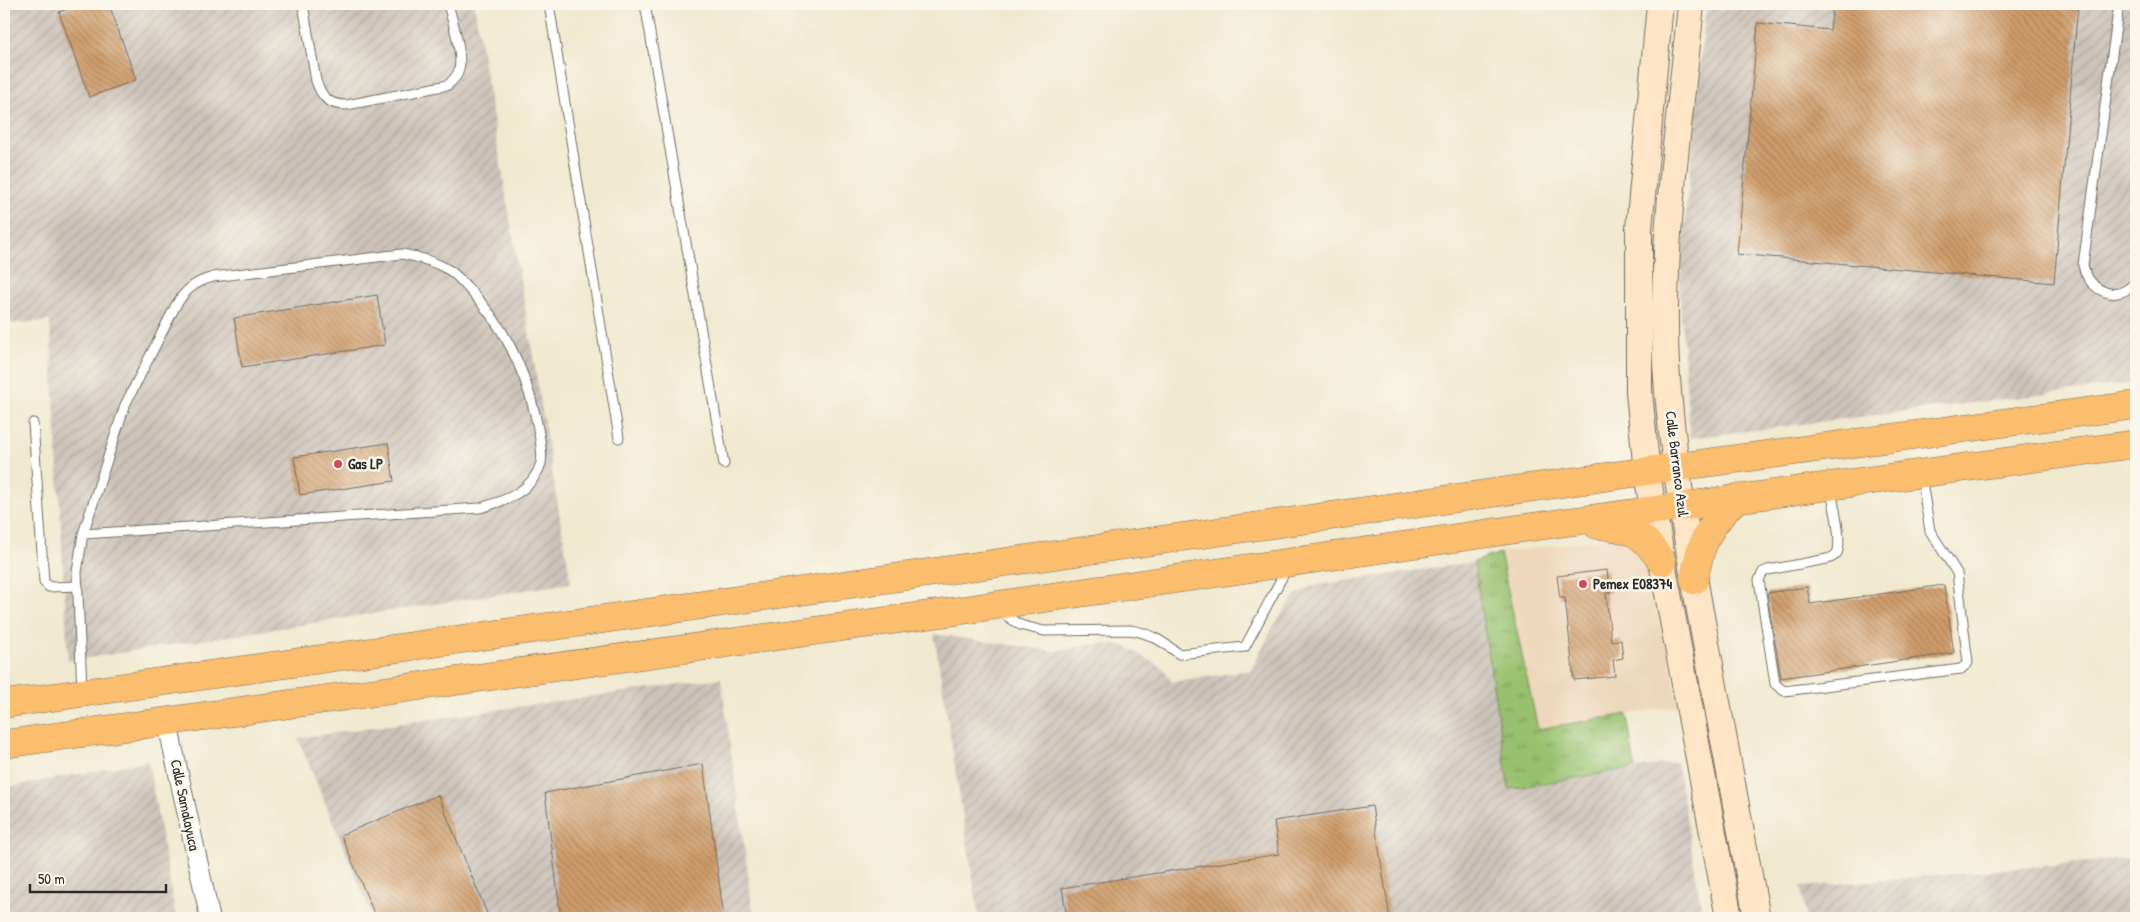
<svg xmlns="http://www.w3.org/2000/svg" width="2140" height="922" viewBox="0 0 2140 922" font-family="'Patrick Hand',sans-serif">
	<style>
		.built { fill: #eed7bb }
		.industrial { fill: url(#industrial-furrows) }
		.grass { fill: url(#grass-tufts); stroke: #61764c }
		.building { fill: url(#building-back-hatch) }
		.lines { fill: none; stroke-linecap: round; stroke-linejoin: round }
		.service-casing { stroke: #706e64; stroke-width: 11 }
		.minor-casing { stroke: #706e64; stroke-width: 21 }
		.secondary-casing { stroke: #706e64; stroke-width: 28 }
		.primary-casing { stroke: #706e64; stroke-width: 29 }
		.service { stroke: #fff; stroke-width: 9 }
		.minor { stroke: #fff; stroke-width: 19 }
		.secondary { stroke: #fde5c5; stroke-width: 26 }
		.primary { stroke: #fbbd6e; stroke-width: 28 }
		.poi-dot { fill: #d1495b; stroke: #fbf7ec; stroke-width: 2 }
		.labels { text-anchor: middle; stroke-width: 5; stroke-linejoin: round; paint-order: stroke }
		.poi-label { font-size: 15px; font-weight: bold; fill: #2b2b2b; stroke: #fbf7ec; text-anchor: start }
		.street-label { font-size: 15px; fill: #2b2b2b; stroke: #fbf7ec }
	</style>
	<defs>
		<pattern id="industrial-furrows" width="10" height="10" patternUnits="userSpaceOnUse" patternTransform="scale(1.25)"><rect width="10" height="10" fill="#ccc2b9"/><path d="M-1 1l2-2M0 10L10 0M9 11l2-2" fill="none" stroke="#afa79f"/></pattern>
		<pattern id="grass-tufts" width="24" height="20" patternUnits="userSpaceOnUse" patternTransform="scale(1.25)"><rect width="24" height="20" fill="#97c16e"/><path d="M3 7l-1-3M5 7V3M7 7l1-3M15 17l-1-3M17 17v-4M19 17l1-3" fill="none" stroke="#7b9d5b"/></pattern>
		<pattern id="building-back-hatch" width="6" height="6" patternUnits="userSpaceOnUse" patternTransform="scale(1.25)"><rect width="6" height="6" fill="#cf9c6b"/><path d="M-1 5l2 2M0 0l6 6M5-1l2 2" fill="none" stroke="#a87f58"/></pattern>
	</defs>
	<rect width="100%" height="100%" fill="#fbf7ec"/>
	<filter id="ink" filterUnits="userSpaceOnUse"><feTurbulence type="fractalNoise" baseFrequency=".02" numOctaves="2"/><feDisplacementMap in="SourceGraphic" scale="10" xChannelSelector="R" yChannelSelector="G"/><feConvolveMatrix kernelMatrix="1 2 1 2 8 2 1 2 1" color-interpolation-filters="sRGB"/></filter>
	<filter id="wash" filterUnits="userSpaceOnUse"><feTurbulence type="fractalNoise" baseFrequency=".0096" numOctaves="4" result="noise"/><feDisplacementMap in="SourceGraphic" scale="20" xChannelSelector="R" yChannelSelector="G"/><feGaussianBlur stdDeviation="1.12" result="paint"/><feColorMatrix in="noise" values="0 0 0 0 0 0 0 0 0 0 0 0 0 0 0 0 0 1.4 0 .05"/><feComposite in="paint" operator="in"/></filter>
	<g filter="url(#wash)">
		<rect width="100%" height="100%" fill="#f0e9cf"/>
		<polygon class="built" points="1614,537 1649,559 1679,706 1538,729 1500,553"/>
		<g class="industrial">
			<polygon points="4,4 474,4 571,583 68,661 50,321 4,324"/>
			<polygon points="1706,4 2136,4 2136,383 1690,438 1679,287"/>
			<polygon points="1474,562 1509,788 1677,762 1703,918 979,918 934,634 1054,651 1096,644 1124,645 1163,668 1172,682 1251,670 1273,627 1294,596 1311,586"/>
			<polygon points="721,678 754,918 373,918 298,738"/>
			<polygon points="148,761 176,918 4,918 4,788"/>
			<polygon points="2136,858 2136,918 1806,918 1801,887"/>
		</g>
		<polygon class="grass" points="1500,553 1538,729 1627,714 1635,768 1509,789 1474,562"/>
		<g id="blocks">
			<g class="building">
				<polygon points="81,4 109,4 136,80 89,97 59,12"/>
				<polygon points="1833,4 2078,4 2054,283 1737,254 1758,23 1830,30"/>
				<polygon points="377,295 385,345 242,367 234,318"/>
				<polygon points="388,443 394,481 300,495 294,457"/>
				<polygon points="1607,570 1610,593 1606,593 1611,641 1621,640 1623,658 1613,660 1615,676 1574,680 1565,598 1560,598 1557,576"/>
				<polygon points="1944,585 1954,653 1781,678 1767,593 1807,587 1810,604"/>
				<polygon points="703,764 724,918 561,918 545,793"/>
				<polygon points="438,795 489,918 376,918 341,835"/>
				<polygon points="1372,806 1390,918 1067,918 1062,888 1279,854 1274,821"/>
			</g>
		</g>
	</g>
	<g filter="url(#ink)">
		<use href="#blocks" fill-opacity="0" stroke="#706e64" stroke-width="1"/>
		<g class="lines">
			<defs>
				<g id="service">
					<path d="M 303,4 L 316,81 C 322,98 329,105 347,105 L 448,85 C 453,80 458,76 459,69 C 463,53 452,20 448,4"/>
					<polyline points="549,4 619,438"/>
					<polyline points="645,4 724,464"/>
					<path d="M 2119,4 L 2083,265 C 2088,291 2118,305 2136,281"/>
					<polyline points="33,423 44,582 49,587 78,586"/>
					<path d="M 1831,490 C 1833,503 1843,541 1837,553 C 1835,556 1831,558 1827,559 L 1768,570 L 1763,572 L 1759,580 L 1774,677 L 1775,684 L 1784,691 L 1961,669 L 1968,663 L 1957,573 L 1930,531 L 1921,476"/>
					<path d="M 998,610 L 1020,625 L 1044,631 L 1130,630 C 1151,633 1163,642 1179,654 L 1245,647 L 1287,568"/>
					<path d="M 82,690 L 77,572 L 83,534 L 125,405 L 176,305 C 186,289 195,282 213,277 L 402,254 C 419,257 434,261 449,270 C 456,274 462,282 468,288 C 503,324 523,365 535,414 C 537,426 544,450 541,463 C 533,491 505,501 480,508 L 83,534"/>
				</g>
				<polyline id="minor" points="167,721 210,918"/>
				<g id="secondary">
					<polyline points="1660,4 1639,228 1639,392 1647,473 1662,562 1729,918"/>
					<path d="M 1691,4 C 1680,124 1660,244 1666,364 C 1672,462 1690,558 1708,654 C 1724,742 1741,830 1757,918"/>
				</g>
				<g id="primary">
					<path d="M 1597,525 C 1633,528 1642,533 1662,562"/>
					<path d="M 1694,580 C 1700,542 1709,525 1737,498"/>
					<polyline points="4,704 1676,467 2136,405"/>
					<polyline points="4,744 950,612 1524,528 2136,444"/>
				</g>
			</defs>
			<use href="#service" class="service-casing"/>
			<use href="#minor" class="minor-casing"/>
			<use href="#secondary" class="secondary-casing"/>
			<use href="#primary" class="primary-casing"/>
			<use href="#service" class="service"/>
			<use href="#minor" class="minor"/>
			<use href="#secondary" class="secondary"/>
			<use href="#primary" class="primary"/>
		</g>
	</g>
	<g class="poi-dot">
		<circle cx="338" cy="464" r="5"/>
		<circle cx="1583" cy="584" r="5"/>
	</g>
	<g class="labels">
		<g class="poi-label">
			<text x="348" y="469">Gas LP</text>
			<text x="1593" y="589">Pemex E08374</text>
		</g>
		<g class="street-label">
			<text transform="translate(1677 464) rotate(83)" y="5">Calle Barranco Azul</text>
			<text transform="translate(185 805) rotate(78)" y="5">Calle Samalayuca</text>
		</g>
	</g>
	<rect width="2140" height="922" fill="none" stroke="#fbf7ec" stroke-width="20"/>
	<path d="M30 884v8h136v-8" fill="none" stroke="#2b2b2b" stroke-width="2.5"/>
	<text x="38" y="884" font-size="15" fill="#2b2b2b" stroke="#fbf7ec" stroke-width="4" paint-order="stroke">50 m</text>
</svg>
